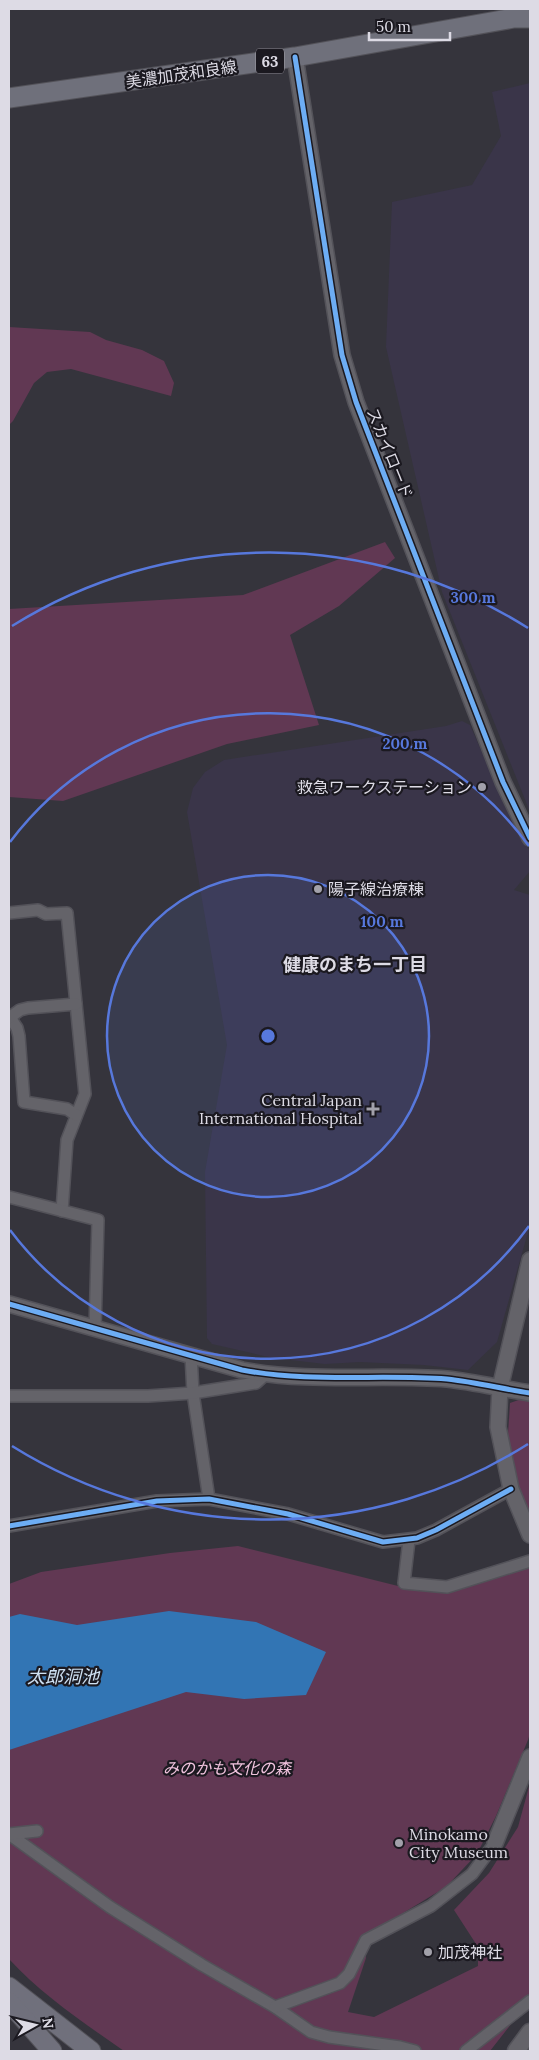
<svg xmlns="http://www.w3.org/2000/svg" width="539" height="2060" font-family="Lora,'Noto Sans JP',serif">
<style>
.built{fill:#3a3549}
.green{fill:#613853}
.water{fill:#3275b4}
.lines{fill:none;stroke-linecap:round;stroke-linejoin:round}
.minor-casing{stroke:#535259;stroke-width:14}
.tertiary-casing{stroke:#535259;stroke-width:18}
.secondary-casing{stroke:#535259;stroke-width:19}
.primary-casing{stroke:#535259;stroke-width:21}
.trunk-casing{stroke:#535259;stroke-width:21}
.minor{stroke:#646369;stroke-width:11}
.tertiary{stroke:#646369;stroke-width:15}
.secondary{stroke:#646369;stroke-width:16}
.primary{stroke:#6f707b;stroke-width:19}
.trunk{stroke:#70707c;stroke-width:19}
.cycleway-casing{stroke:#1b1920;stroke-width:8}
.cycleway{stroke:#6dadf4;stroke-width:5}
.ring{fill:none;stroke:#5778dc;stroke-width:2.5}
.poi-dot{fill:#a2a1aa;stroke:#1b1920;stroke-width:2}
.labels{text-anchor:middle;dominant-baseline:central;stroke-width:4.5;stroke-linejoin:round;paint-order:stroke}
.shield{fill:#1b1920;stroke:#a3a1aa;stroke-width:1}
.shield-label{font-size:15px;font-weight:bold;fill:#dddbe5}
.street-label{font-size:16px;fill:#dddbe5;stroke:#1b1920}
.poi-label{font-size:16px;fill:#dddbe5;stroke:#1b1920;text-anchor:start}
.park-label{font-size:16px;font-style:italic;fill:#f1c3de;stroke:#1b1920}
.neighbourhood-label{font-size:18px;font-weight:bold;fill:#dddbe5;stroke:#1b1920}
.water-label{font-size:18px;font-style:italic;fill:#cfe1f3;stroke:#1b1920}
.centre{fill:#5778dc;stroke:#1b1920;stroke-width:2.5}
.ring-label{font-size:15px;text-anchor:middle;font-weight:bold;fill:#5778dc;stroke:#1b1920;stroke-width:4.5;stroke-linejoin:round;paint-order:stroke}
</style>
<rect width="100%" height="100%" fill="#35343c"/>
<!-- built -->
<g class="built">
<polygon points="530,83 530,812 442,592 386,347 392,202 472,185 501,136 492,92"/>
<polygon points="462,721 470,725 519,836 530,851 530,871 514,890 530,895 530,1225 497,1342 468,1370 424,1365 360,1362 325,1364 273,1358 212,1344 207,1338 205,1172 227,1045 187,812 193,788 205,772 224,760 446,726"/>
</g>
<!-- green -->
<g class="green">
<polygon points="9,327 90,332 106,340 142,350 164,361 174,383 171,396 71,369 47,372 34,383 13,421 9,425"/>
<polygon points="385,542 395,558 339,606 290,635 319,725 227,744 63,801 9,797 9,609 243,595"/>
<polygon points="527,1397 530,1398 530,1525 510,1463 508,1434 510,1403"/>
<path d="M238 1546 398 1586 448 1590 530 1566V1733L528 1740 496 1816 477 1854 446 1887 362 1938 366 1958 348 2012 374 2017 478 1966V1947L454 1910 489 1873 518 1827 530 1783V2000L490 2051H124C84 2023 42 1995 9 1959V1584L41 1572 170 1553Z"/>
</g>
<!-- water -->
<polygon class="water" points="169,1611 256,1622 326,1652 306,1695 244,1699 186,1692 9,1750 9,1617 20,1614 77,1625"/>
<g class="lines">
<!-- minor casing -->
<g class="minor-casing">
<g id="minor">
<polyline points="9,913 38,910 46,914 67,913 85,1094 67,1140 62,1211"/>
<polyline points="9,1016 17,1028 19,1036 24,1102 67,1109 76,1115"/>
<polyline points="9,1018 20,1010 28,1008 76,1004"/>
<polyline points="9,1197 98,1220 95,1329"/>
<polyline points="191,1355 193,1393 209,1499"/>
<polyline points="9,1396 148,1396 193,1393 256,1383 266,1374"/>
<polyline points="9,1526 157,1501 209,1499 288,1514 383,1542 417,1538 436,1530 511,1489"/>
<polyline points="409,1540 404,1583 447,1587 530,1561"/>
<polyline points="9,1834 110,1907 202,1965 275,2007 311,2032 329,2037 400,2047 415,2051"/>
<polyline points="9,1834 37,1831"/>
<polyline points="275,2007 340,1983 349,1974 366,1940 431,1906 472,1874 495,1843"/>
<polyline points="466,2051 530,2001"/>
</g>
</g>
<!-- tertiary casing -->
<g class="tertiary-casing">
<g id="tertiary">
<polyline points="295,57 342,355 356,402 503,782 530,838"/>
<polyline points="530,1260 500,1388 498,1427 511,1489 530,1535"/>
<path d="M9 1304 242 1370C310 1383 379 1374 447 1379 475 1382 503 1389 530 1393"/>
<polyline points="495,1843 530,1757"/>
</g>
</g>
<!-- secondary casing -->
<g class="secondary-casing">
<polyline id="secondary" points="516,2051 530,2032"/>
</g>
<!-- primary casing -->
<g class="primary-casing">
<polyline id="primary" points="9,98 295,57 514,18 530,18"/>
</g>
<!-- trunk casing -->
<g class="trunk-casing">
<g id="trunk">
<polyline points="9,1987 91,2051"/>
<polyline points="9,2002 52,2051"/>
</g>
</g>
<!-- minor -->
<use href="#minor" class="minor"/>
<!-- tertiary -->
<use href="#tertiary" class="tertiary"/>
<!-- secondary -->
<use href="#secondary" class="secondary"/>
<!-- primary -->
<use href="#primary" class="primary"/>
<!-- trunk -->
<use href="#trunk" class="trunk"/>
<!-- cycleway casing -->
<g class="cycleway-casing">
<g id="cycleway">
<polyline points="295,57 342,355 356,402 503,782 530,838"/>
<path d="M9 1304 242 1370C310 1383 379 1374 447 1379 475 1382 503 1389 530 1393"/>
<polyline points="9,1526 157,1501 209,1499 288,1514 383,1542 417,1538 436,1530 511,1489"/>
</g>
</g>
<!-- cycleway -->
<use href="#cycleway" class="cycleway"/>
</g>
<!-- distance rings -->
<circle cx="268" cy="1036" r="161" fill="#5778dc" fill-opacity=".12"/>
<g class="ring">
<circle cx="268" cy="1036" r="161"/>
<path d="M529 1226A323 323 0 0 1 10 1230M10 842A323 323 0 0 1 529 846"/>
<path d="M528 1444A484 484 0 0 1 12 1446M12 626A484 484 0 0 1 528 628"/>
</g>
<!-- markers -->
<g class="poi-dot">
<circle cx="482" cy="787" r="5"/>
<circle cx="318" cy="889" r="5"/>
<path d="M370.5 1101.5h5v5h5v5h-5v5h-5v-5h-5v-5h5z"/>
<circle cx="399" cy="1843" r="5"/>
<circle cx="428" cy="1952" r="5"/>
</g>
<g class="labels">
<!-- shield labels -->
<rect class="shield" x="256" y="48.5" width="28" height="25" rx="4"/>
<g class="shield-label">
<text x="270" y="61">63</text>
</g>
<!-- street labels -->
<g class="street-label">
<text transform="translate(181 74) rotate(-8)">美濃加茂和良線</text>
<text transform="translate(390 453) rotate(68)">スカイロード</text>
</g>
<!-- poi labels -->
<g class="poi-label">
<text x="472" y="787" text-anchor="end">救急ワークステーション</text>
<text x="328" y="889">陽子線治療棟</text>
<text x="362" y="1100" text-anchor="end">Central Japan<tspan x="362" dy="18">International Hospital</tspan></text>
<text x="409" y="1834">Minokamo<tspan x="409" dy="18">City Museum</tspan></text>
<text x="438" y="1952">加茂神社</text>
</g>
<!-- park labels -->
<g class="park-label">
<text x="227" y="1768">みのかも文化の森</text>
</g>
<!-- neighbourhood labels -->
<g class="neighbourhood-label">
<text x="355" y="964">健康のまち一丁目</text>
</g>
<!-- water labels -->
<g class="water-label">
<text x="63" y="1676">太郎洞池</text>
</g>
</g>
<circle cx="268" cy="1036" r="8" class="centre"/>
<g class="ring-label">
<text x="473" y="603">300 m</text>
<text x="405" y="749">200 m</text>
<text x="382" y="927">100 m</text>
</g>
<!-- border -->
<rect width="539" height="2060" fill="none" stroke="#dddbe5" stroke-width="20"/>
<!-- north arrow -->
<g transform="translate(35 2025) rotate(82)" stroke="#1b1920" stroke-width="4" paint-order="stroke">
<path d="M0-4L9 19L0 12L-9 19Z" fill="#dddbe5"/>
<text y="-8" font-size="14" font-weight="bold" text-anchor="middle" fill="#dddbe5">N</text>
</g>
<!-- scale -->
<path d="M369 32v8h81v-8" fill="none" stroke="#dddbe5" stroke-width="2.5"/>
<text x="376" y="32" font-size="15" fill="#dddbe5" stroke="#1b1920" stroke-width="4" paint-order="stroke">50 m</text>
</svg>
